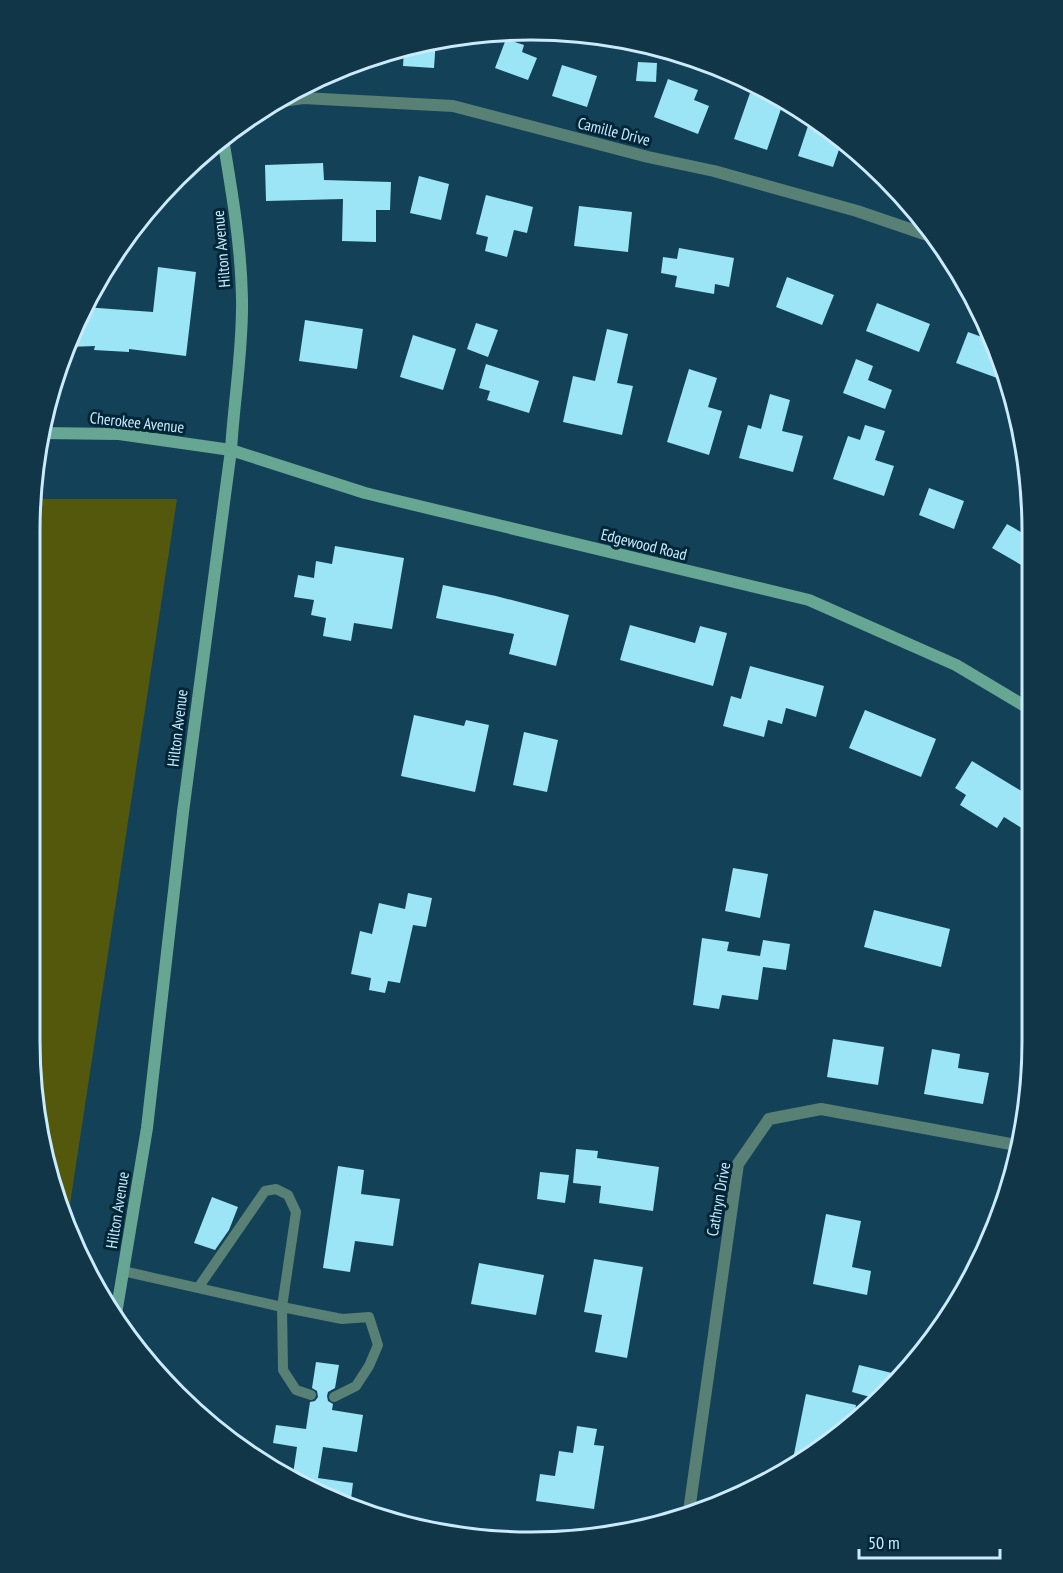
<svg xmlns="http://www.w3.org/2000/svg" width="1063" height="1573" font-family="'PT Sans Narrow',sans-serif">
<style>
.green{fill:#53580c}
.building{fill:#9be5f6}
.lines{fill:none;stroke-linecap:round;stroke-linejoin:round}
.lane{stroke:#598074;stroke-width:10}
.street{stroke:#598074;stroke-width:12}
.secondary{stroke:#66a693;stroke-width:12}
.labels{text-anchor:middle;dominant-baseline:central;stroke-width:6;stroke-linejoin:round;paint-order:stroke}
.street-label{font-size:16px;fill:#cbebfd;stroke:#012638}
.rim{fill:none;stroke:#cbebfd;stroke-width:3}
</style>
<rect width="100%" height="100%" fill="#124158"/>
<!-- green -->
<polygon class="green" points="33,499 177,499 67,1224 57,1202 30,1041 30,532"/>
<!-- building -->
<g class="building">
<polygon points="436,39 434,68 403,66 404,49"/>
<polygon points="506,39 524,45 522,52 537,58 528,80 495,68"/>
<polygon points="638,62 657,63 656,82 636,81"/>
<polygon points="562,65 597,76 587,107 552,96"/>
<polygon points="668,79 698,90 694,100 709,106 698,134 654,117"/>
<polygon points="750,93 783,103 767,150 734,139"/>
<polygon points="808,126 836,136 842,141 833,167 798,156"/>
<polygon points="323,163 324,180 391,182 390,210 376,210 376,242 342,241 343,199 266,201 265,165"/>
<polygon points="419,176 449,184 441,220 410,213"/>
<polygon points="486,195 533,207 527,233 514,230 507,257 485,251 488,237 476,234"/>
<polygon points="579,206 632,212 628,252 574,246"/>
<polygon points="679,248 734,258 729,287 715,284 714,294 675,287 677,276 661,273 663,257 677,259"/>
<polygon points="158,267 196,272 186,356 129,349 129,352 94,350 95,346 69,347 84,307 153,312"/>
<polygon points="787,277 834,295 822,325 776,307"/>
<polygon points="877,303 930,324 919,352 866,331"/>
<polygon points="305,320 363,329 357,369 299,361"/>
<polygon points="476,323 498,330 488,357 467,349"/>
<polygon points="607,329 628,334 617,383 633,386 622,435 563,422 573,376 595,381"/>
<polygon points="968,332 996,342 1008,382 956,363"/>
<polygon points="413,335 456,349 443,390 400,377"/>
<polygon points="856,359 873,366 868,380 892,390 885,409 843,393"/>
<polygon points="486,364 539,381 529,413 487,400 490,391 479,388"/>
<polygon points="689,369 717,378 708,407 722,411 709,455 667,442"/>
<polygon points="770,394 790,400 782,431 803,436 793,472 739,458 748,425 761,429"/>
<polygon points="865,425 885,431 875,460 894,466 884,496 833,479 848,436 860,440"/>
<polygon points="929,488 964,501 954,529 919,515"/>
<polygon points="1007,524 1033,539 1033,568 1024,564 1023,566 992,548"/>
<polygon points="335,546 404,558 392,629 354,623 351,641 323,636 326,618 311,615 314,600 294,597 298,575 314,578 316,561 332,564"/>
<polygon points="443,585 496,596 569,615 556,666 509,654 514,634 436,618"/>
<polygon points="630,625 695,643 700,626 727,633 713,686 620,660"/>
<polygon points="750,666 824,686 816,717 786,708 782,724 768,720 764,737 723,726 731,696 741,699"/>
<polygon points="865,710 936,739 921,777 849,748"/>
<polygon points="414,715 464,726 466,720 489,725 475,792 401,776"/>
<polygon points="524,732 558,740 547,792 513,785"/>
<polygon points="972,761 1033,798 1033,835 1004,817 997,828 960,805 966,795 955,788"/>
<polygon points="733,868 768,874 760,918 725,911"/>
<polygon points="408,893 432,898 426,927 413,925 400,983 388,981 385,993 369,990 371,978 351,974 360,931 372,934 379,903 405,909"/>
<polygon points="874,910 950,929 941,967 864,947"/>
<polygon points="702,938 729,942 727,951 760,956 763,940 790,944 786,970 763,967 758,1000 722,995 719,1009 693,1005"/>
<polygon points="833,1039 884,1047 878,1085 827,1077"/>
<polygon points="932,1049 960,1054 958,1068 989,1073 983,1104 924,1094"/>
<polygon points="576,1149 598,1151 597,1158 659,1167 653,1211 599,1203 601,1186 573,1183"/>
<polygon points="338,1166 364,1170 361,1194 400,1199 393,1246 355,1241 350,1272 323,1268"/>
<polygon points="540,1172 569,1175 565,1203 537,1199"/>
<polygon points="212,1197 238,1207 229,1230 215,1250 194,1243"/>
<polygon points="826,1214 861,1221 852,1267 871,1271 867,1295 813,1284"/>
<polygon points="594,1259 643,1267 627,1358 595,1352 602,1315 584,1312"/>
<polygon points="479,1263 544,1275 536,1315 471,1304"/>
<polygon points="316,1362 339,1365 335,1388 328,1392 327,1396 328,1401 333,1404 332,1410 363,1415 357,1452 323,1447 318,1478 353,1483 350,1507 340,1505 286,1474 293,1474 297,1447 273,1443 276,1425 306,1429 310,1402 315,1401 318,1397 317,1391 312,1388"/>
<polygon points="859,1365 892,1373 887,1395 881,1400 852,1392"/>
<polygon points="806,1394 856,1405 853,1422 791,1469"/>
<polygon points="577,1426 597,1429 594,1445 604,1446 594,1509 536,1501 540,1474 555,1476 559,1451 573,1453"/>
</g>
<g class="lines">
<!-- lane -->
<g class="lane">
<polyline points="123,1271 282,1307 296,1212 288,1195 276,1189 265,1191 198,1288"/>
<polyline points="311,1395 296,1390 283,1370 282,1307 342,1319 369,1317 378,1345 369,1366 356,1386 334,1397"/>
</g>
<!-- street -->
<g class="street">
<polyline points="276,102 303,98 453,106 648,157 714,171 857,211 936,238"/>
<polyline points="689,1511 738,1164 769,1119 821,1109 1021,1146"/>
</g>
<!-- secondary -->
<g class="secondary">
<polyline points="40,433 119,434 231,450 365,493 809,600 956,665 1033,711"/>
<path d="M115 1320 147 1128 183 812 231 450C234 399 243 350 242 299 241 245 232 192 223 139"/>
</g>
</g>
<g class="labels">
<!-- street labels -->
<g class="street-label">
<text transform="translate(614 131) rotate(14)">Camille Drive</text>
<text transform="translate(221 249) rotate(-95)">Hilton Avenue</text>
<text transform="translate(137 422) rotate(6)">Cherokee Avenue</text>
<text transform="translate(644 544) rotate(14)">Edgewood Road</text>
<text transform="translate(177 728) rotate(-83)">Hilton Avenue</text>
<text transform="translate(718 1199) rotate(-80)">Cathryn Drive</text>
<text transform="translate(117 1210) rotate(-81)">Hilton Avenue</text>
</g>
</g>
<!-- crop -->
<path d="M0 0H1063V1573H0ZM531 40H531A491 491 0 0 1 1022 531V1041A491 491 0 0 1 531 1532H531A491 491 0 0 1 40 1041V531A491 491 0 0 1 531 40Z" fill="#113648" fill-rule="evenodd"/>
<path class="rim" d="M531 40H531A491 491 0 0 1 1022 531V1041A491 491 0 0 1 531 1532H531A491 491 0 0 1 40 1041V531A491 491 0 0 1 531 40Z"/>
<!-- scale -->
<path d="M859 1549v9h141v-9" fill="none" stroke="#cbebfd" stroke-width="3"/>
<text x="868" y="1549" font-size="18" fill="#cbebfd" stroke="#012638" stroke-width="4.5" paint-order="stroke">50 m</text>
</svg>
